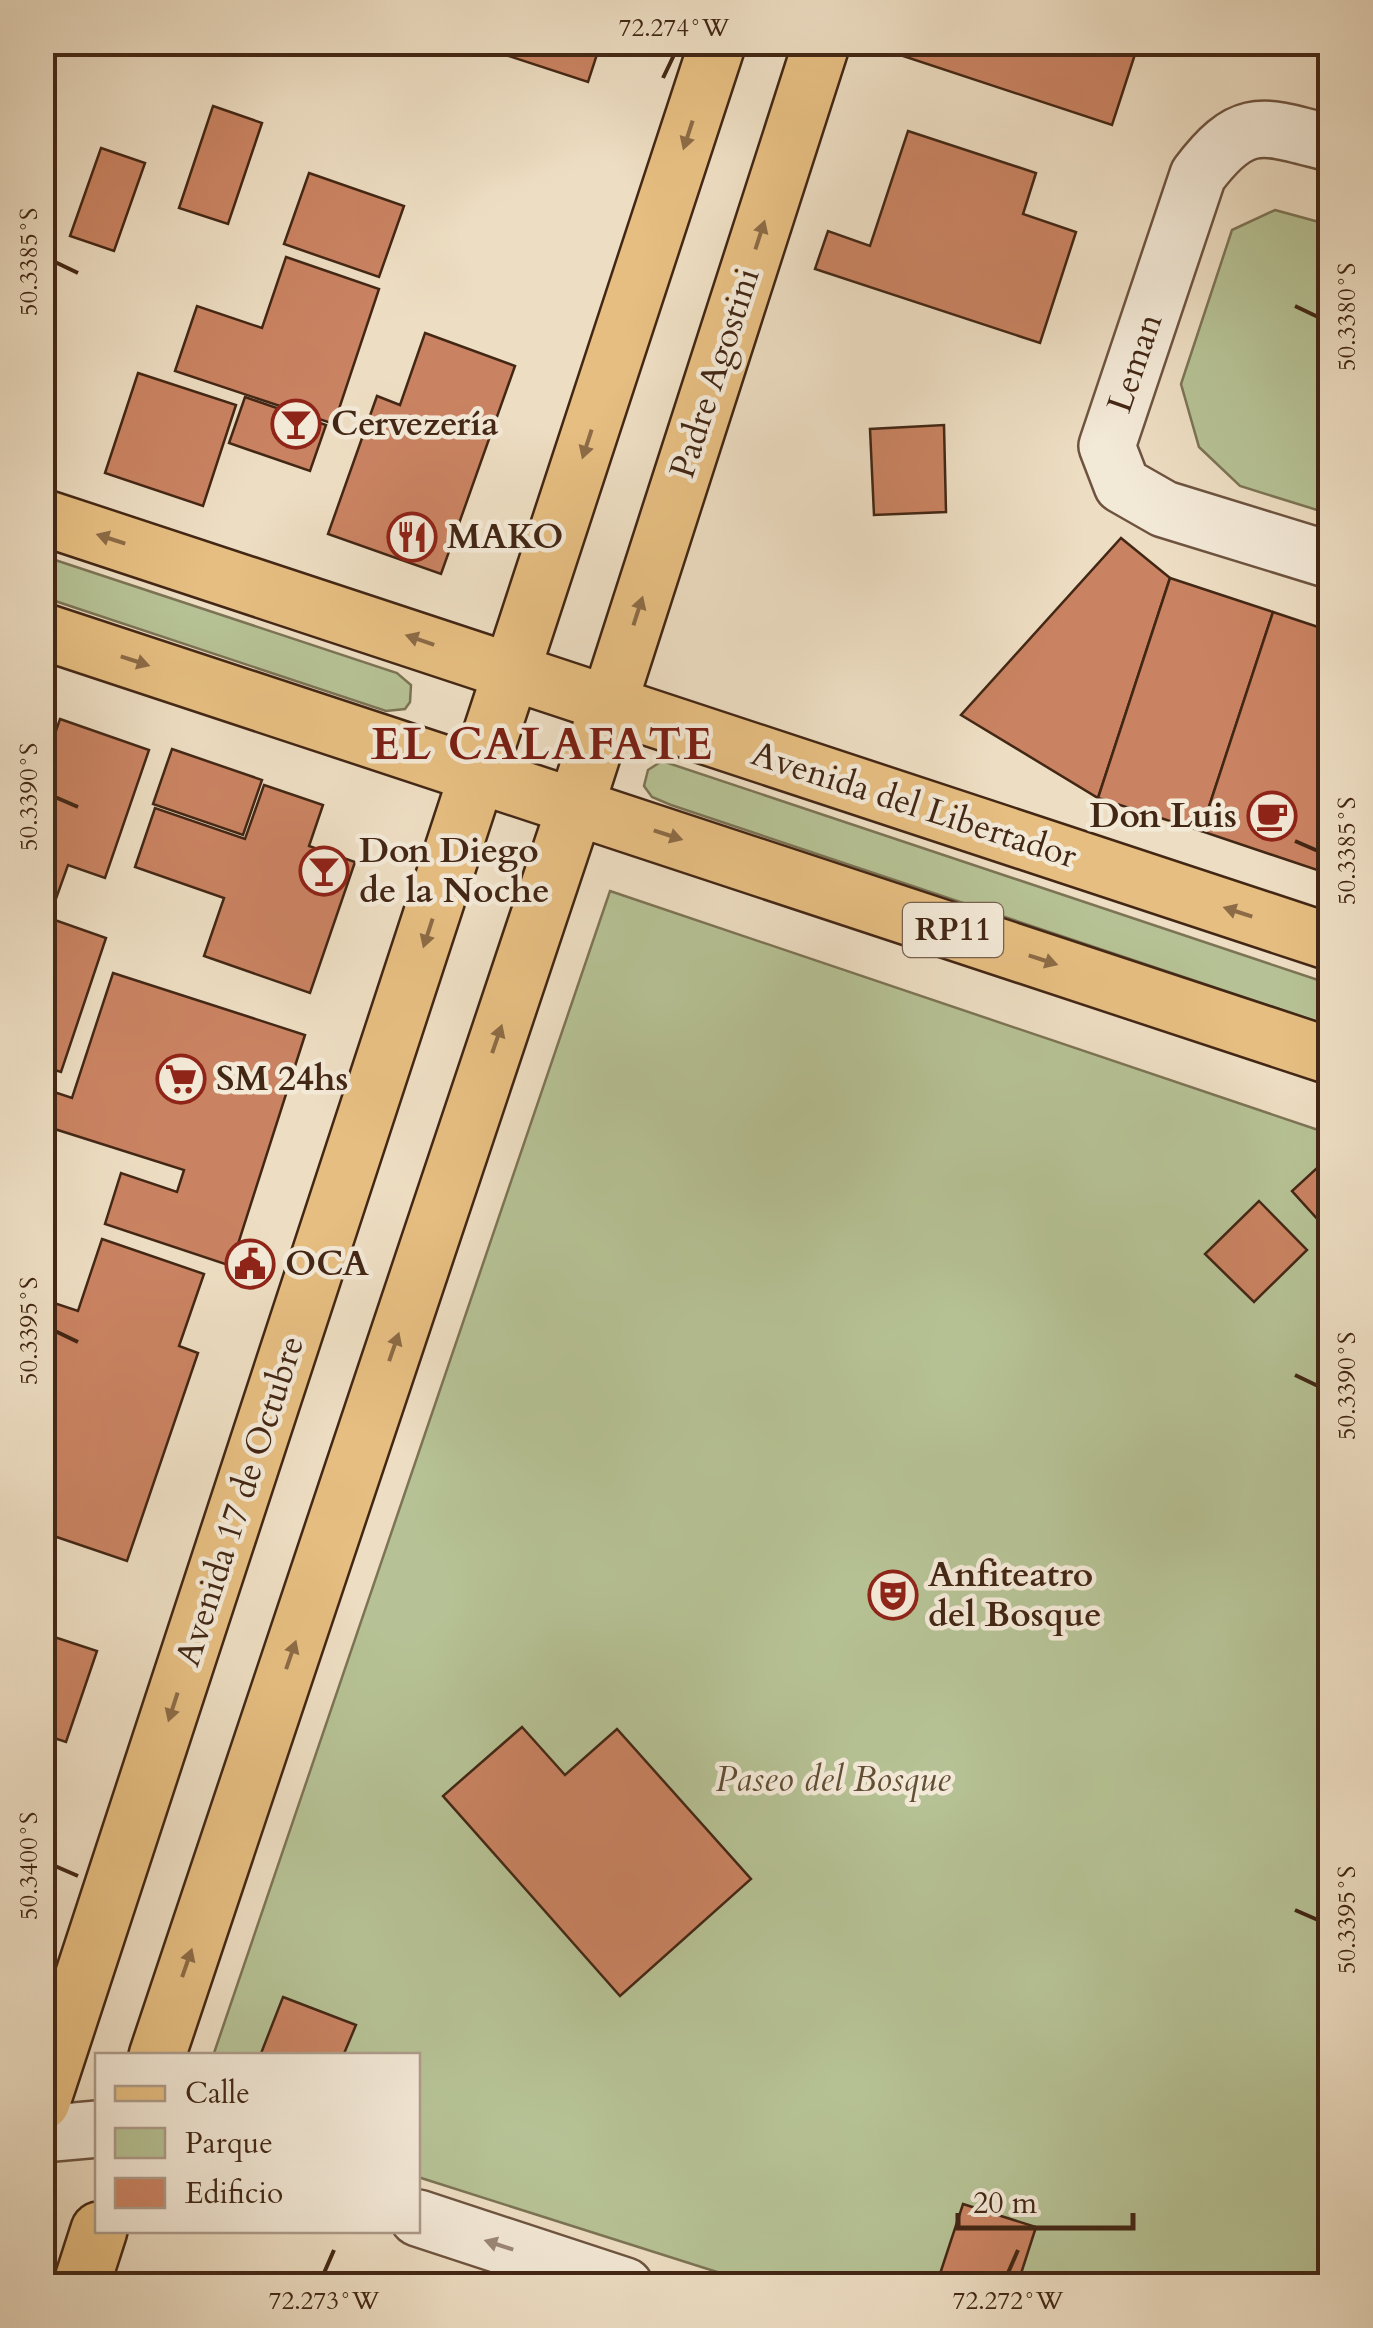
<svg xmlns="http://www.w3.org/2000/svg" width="1373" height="2328" font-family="Cardo,serif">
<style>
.green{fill:#b6c295;stroke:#7c7455;stroke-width:2.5}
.building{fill:#ca8362;stroke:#432715;stroke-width:2.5}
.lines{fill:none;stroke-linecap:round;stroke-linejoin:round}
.minor-casing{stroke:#6e5440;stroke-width:60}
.major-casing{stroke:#432715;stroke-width:60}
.minor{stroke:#f3e9d7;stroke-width:55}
.major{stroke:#e6be81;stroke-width:55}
.oneway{fill:#8c6b46}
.oneway2{fill:#9b8876}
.ticks{fill:none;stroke:#432715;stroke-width:4}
.labels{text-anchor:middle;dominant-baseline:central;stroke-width:9;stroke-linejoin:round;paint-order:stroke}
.shield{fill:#f3e9d7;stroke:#78614f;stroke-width:2.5}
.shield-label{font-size:32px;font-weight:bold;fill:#432715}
.street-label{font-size:35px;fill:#432715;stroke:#f3e9d7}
.poi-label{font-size:35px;font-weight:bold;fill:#432715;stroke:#f3e9d7;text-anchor:start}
.park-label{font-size:35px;font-style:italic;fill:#604e35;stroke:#f3e9d7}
.district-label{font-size:45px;font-weight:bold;letter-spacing:2.5px;fill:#7a1f14;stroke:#f3e9d7}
.neatline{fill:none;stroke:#432715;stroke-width:4}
.ticks-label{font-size:25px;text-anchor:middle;fill:#432715}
</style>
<rect width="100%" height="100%" fill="#edddc2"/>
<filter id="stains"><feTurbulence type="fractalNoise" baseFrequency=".002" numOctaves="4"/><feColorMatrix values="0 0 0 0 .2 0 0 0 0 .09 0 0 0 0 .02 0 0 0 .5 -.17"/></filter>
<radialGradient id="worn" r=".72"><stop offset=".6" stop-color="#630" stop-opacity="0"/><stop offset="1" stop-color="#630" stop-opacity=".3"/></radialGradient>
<!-- green -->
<g class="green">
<polygon points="1275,210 1330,225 1330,514 1240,486 1199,447 1181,384 1232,230"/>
<polygon points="43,556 397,673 411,685 410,702 405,709 386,711 43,597"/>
<polygon points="662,761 1330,984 1330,1026 671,805 652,797 644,786 648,770"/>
<polygon points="610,891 1330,1134 1330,2285 758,2285 418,2177 418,2056 213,2056"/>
</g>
<!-- building -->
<g class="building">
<polygon points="354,42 388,42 384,54"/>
<polygon points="466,42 601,42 588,82"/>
<polygon points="908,42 1139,42 1112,125 903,56"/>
<polygon points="213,106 262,123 228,224 179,208"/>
<polygon points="908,131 1036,173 1023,214 1076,232 1040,343 815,269 828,231 870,246"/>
<polygon points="101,148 145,163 114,251 70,236"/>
<polygon points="309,173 404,206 379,277 284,244"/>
<polygon points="286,257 379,289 334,424 175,371 197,306 262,328"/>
<polygon points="425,333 515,366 441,574 328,534 377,396 400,405"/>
<polygon points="138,373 236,405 203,506 105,473"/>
<polygon points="245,397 326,425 310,471 229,443"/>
<polygon points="944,425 946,512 874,515 870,429"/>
<polygon points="1121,538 1170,578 1098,798 961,715"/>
<polygon points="1170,578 1273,612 1201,831 1098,798"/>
<polygon points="1273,612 1330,631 1330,860 1326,873 1201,831"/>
<polygon points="60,719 149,750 105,878 68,865 49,918 106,938 61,1072 42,1066 42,771"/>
<polygon points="172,749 262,780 243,835 153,804"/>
<polygon points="264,785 323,805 309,846 355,862 310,993 204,956 224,898 135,867 155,808 245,839"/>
<polygon points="113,973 305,1035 231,1266 105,1224 121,1173 177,1192 184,1170 42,1125 42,1088 72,1098"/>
<polygon points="1330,1156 1330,1233 1292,1191"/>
<polygon points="1259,1201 1307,1250 1254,1302 1205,1254"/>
<polygon points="102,1239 204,1274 179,1346 198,1353 127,1561 42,1532 42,1299 78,1311"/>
<polygon points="42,1633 97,1651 66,1742 42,1734"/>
<polygon points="522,1727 565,1775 617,1729 751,1879 620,1996 443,1796"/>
<polygon points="283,1997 356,2025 343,2056 260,2056"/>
<polygon points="963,2204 1036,2227 1017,2286 936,2286"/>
</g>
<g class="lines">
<!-- minor casing -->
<g class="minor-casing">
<g id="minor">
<path d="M1330 143C1263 126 1244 114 1198 175L1107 446 1122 485 1164 509 1330 560"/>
<polyline points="42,2134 98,2129"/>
<polyline points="418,2218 625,2286"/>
</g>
</g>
<!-- major casing -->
<g class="major-casing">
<g id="major">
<polyline points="42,517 1330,942"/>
<polyline points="42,631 1330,1056"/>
<polyline points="157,2056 576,805 822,42"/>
<polyline points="42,2102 718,42"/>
<polyline points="81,2286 99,2230"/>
</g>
</g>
<!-- minor -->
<use href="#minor" class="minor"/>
<!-- major -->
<use href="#major" class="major"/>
</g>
<!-- one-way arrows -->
<defs><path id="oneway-solid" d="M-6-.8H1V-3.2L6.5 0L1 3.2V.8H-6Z" transform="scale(2.5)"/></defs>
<g class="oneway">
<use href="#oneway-solid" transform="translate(688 135) rotate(108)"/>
<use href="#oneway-solid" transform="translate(760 235) rotate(-72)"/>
<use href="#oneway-solid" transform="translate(587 444) rotate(108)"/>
<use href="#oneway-solid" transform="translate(111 539) rotate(-162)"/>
<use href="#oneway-solid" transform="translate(638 611) rotate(-72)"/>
<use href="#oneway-solid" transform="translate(420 640) rotate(-161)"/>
<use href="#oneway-solid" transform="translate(135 661) rotate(18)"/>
<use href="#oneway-solid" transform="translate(668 835) rotate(18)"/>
<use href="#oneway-solid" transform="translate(1238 912) rotate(-162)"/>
<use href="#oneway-solid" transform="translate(428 933) rotate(108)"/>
<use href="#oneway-solid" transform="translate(1043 960) rotate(18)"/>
<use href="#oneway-solid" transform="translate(497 1039) rotate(-71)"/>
<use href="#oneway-solid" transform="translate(394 1347) rotate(-71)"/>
<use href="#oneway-solid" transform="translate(291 1655) rotate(-71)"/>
<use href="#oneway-solid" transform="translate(173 1707) rotate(108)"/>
<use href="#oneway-solid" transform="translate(187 1963) rotate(-71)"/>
</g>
<use class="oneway2" href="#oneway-solid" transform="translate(499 2245) rotate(-162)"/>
<!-- ticks -->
<path class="ticks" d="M663 78 674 55M55 262 78 273M1295 306 1318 317M55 797 78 807M1295 841 1318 851M55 1331 78 1342M1295 1375 1318 1386M55 1866 78 1876M1295 1910 1318 1920M324 2273 334 2250M1008 2273 1018 2250"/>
<!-- icons -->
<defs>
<g id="bar-ring" transform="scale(2.5)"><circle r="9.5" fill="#f3e9d7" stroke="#8f2418" stroke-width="1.5"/><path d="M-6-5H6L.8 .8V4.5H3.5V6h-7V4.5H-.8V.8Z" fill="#8f2418"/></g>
<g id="restaurant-ring" transform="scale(2.5)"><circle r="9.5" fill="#f3e9d7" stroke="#8f2418" stroke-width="1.5"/><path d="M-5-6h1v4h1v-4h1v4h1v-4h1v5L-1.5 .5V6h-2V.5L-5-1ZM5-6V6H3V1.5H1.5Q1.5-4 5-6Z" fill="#8f2418"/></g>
<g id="cafe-ring" transform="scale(2.5)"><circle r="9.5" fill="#f3e9d7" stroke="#8f2418" stroke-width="1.5"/><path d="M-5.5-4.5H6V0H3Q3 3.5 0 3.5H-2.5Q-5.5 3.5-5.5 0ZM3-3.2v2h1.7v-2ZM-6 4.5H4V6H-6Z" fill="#8f2418"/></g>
<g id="supermarket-ring" transform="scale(2.5)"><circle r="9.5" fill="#f3e9d7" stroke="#8f2418" stroke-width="1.5"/><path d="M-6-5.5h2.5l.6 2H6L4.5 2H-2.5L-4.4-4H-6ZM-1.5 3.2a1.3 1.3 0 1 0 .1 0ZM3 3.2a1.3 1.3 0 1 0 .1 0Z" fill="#8f2418"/></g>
<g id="civic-ring" transform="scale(2.5)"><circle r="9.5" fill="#f3e9d7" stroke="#8f2418" stroke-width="1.5"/><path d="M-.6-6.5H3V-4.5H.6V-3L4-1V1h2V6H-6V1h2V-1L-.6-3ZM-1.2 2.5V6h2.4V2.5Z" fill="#8f2418"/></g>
<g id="theatre-ring" transform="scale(2.5)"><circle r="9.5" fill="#f3e9d7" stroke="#8f2418" stroke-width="1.5"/><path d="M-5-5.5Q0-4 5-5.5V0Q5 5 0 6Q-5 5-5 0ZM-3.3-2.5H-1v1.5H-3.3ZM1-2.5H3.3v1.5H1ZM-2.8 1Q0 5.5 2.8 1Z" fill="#8f2418"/></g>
</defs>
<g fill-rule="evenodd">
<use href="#bar-ring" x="296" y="424"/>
<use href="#restaurant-ring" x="412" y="537"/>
<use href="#cafe-ring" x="1272" y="816"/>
<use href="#bar-ring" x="324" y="871"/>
<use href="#supermarket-ring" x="181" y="1079"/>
<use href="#civic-ring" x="250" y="1264"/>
<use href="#theatre-ring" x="893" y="1595"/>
</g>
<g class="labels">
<!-- shield labels -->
<rect class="shield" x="903" y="903" width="100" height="54" rx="8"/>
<g class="shield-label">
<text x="953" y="930">RP11</text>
</g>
<!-- street labels -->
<g class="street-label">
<text transform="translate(1135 363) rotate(-71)">Leman</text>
<text transform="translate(715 373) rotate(-72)">Padre Agostini</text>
<text transform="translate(914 805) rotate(18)">Avenida del Libertador</text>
<text transform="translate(240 1501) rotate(-72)">Avenida 17 de Octubre</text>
</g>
<!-- poi labels -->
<g class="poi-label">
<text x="331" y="424">Cervezería</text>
<text x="447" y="537">MAKO</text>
<text x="1237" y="816" text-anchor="end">Don Luis</text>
<text x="359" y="851">Don Diego<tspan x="359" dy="40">de la Noche</tspan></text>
<text x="216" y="1079">SM 24hs</text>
<text x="285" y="1264">OCA</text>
<text x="928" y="1575">Anfiteatro<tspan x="928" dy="40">del Bosque</tspan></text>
</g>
<!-- park labels -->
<g class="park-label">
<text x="833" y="1780">Paseo del Bosque</text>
</g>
<!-- district labels -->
<g class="district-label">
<text x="543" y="744">EL CALAFATE</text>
</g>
</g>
<!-- margin -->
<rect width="1373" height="2328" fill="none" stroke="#edddc2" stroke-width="110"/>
<!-- legend -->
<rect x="95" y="2053" width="325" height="180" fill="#f3e9d7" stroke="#ad9b89" stroke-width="2.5"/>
<rect x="115" y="2086" width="50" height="15" fill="#e6be81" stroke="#ad9b89" stroke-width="2.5"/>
<text x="185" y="2103" font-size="30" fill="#432715">Calle</text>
<rect x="115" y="2128" width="50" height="30" fill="#b6c295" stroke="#ad9b89" stroke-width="2.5"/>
<text x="185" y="2153" font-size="30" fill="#432715">Parque</text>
<rect x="115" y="2178" width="50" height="30" fill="#ca8362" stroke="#ad9b89" stroke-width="2.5"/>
<text x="185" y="2203" font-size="30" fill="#432715">Edificio</text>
<!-- scale -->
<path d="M958 2213v15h175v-15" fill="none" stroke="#432715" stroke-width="5"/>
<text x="973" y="2213" font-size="30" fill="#432715" stroke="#f3e9d7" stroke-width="8" paint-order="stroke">20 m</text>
<rect x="55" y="55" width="1263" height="2218" class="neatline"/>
<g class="ticks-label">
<text x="674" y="36">72.274°W</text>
<text transform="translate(28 262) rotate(-90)" y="9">50.3385°S</text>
<text transform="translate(1346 317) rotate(-90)" y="9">50.3380°S</text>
<text transform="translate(28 797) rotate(-90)" y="9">50.3390°S</text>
<text transform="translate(1346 851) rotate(-90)" y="9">50.3385°S</text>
<text transform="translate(28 1331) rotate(-90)" y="9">50.3395°S</text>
<text transform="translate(1346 1386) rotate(-90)" y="9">50.3390°S</text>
<text transform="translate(28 1866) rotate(-90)" y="9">50.3400°S</text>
<text transform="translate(1346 1920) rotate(-90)" y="9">50.3395°S</text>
<text x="324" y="2309">72.273°W</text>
<text x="1008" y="2309">72.272°W</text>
</g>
<rect width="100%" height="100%" filter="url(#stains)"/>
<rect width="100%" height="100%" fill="url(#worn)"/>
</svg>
